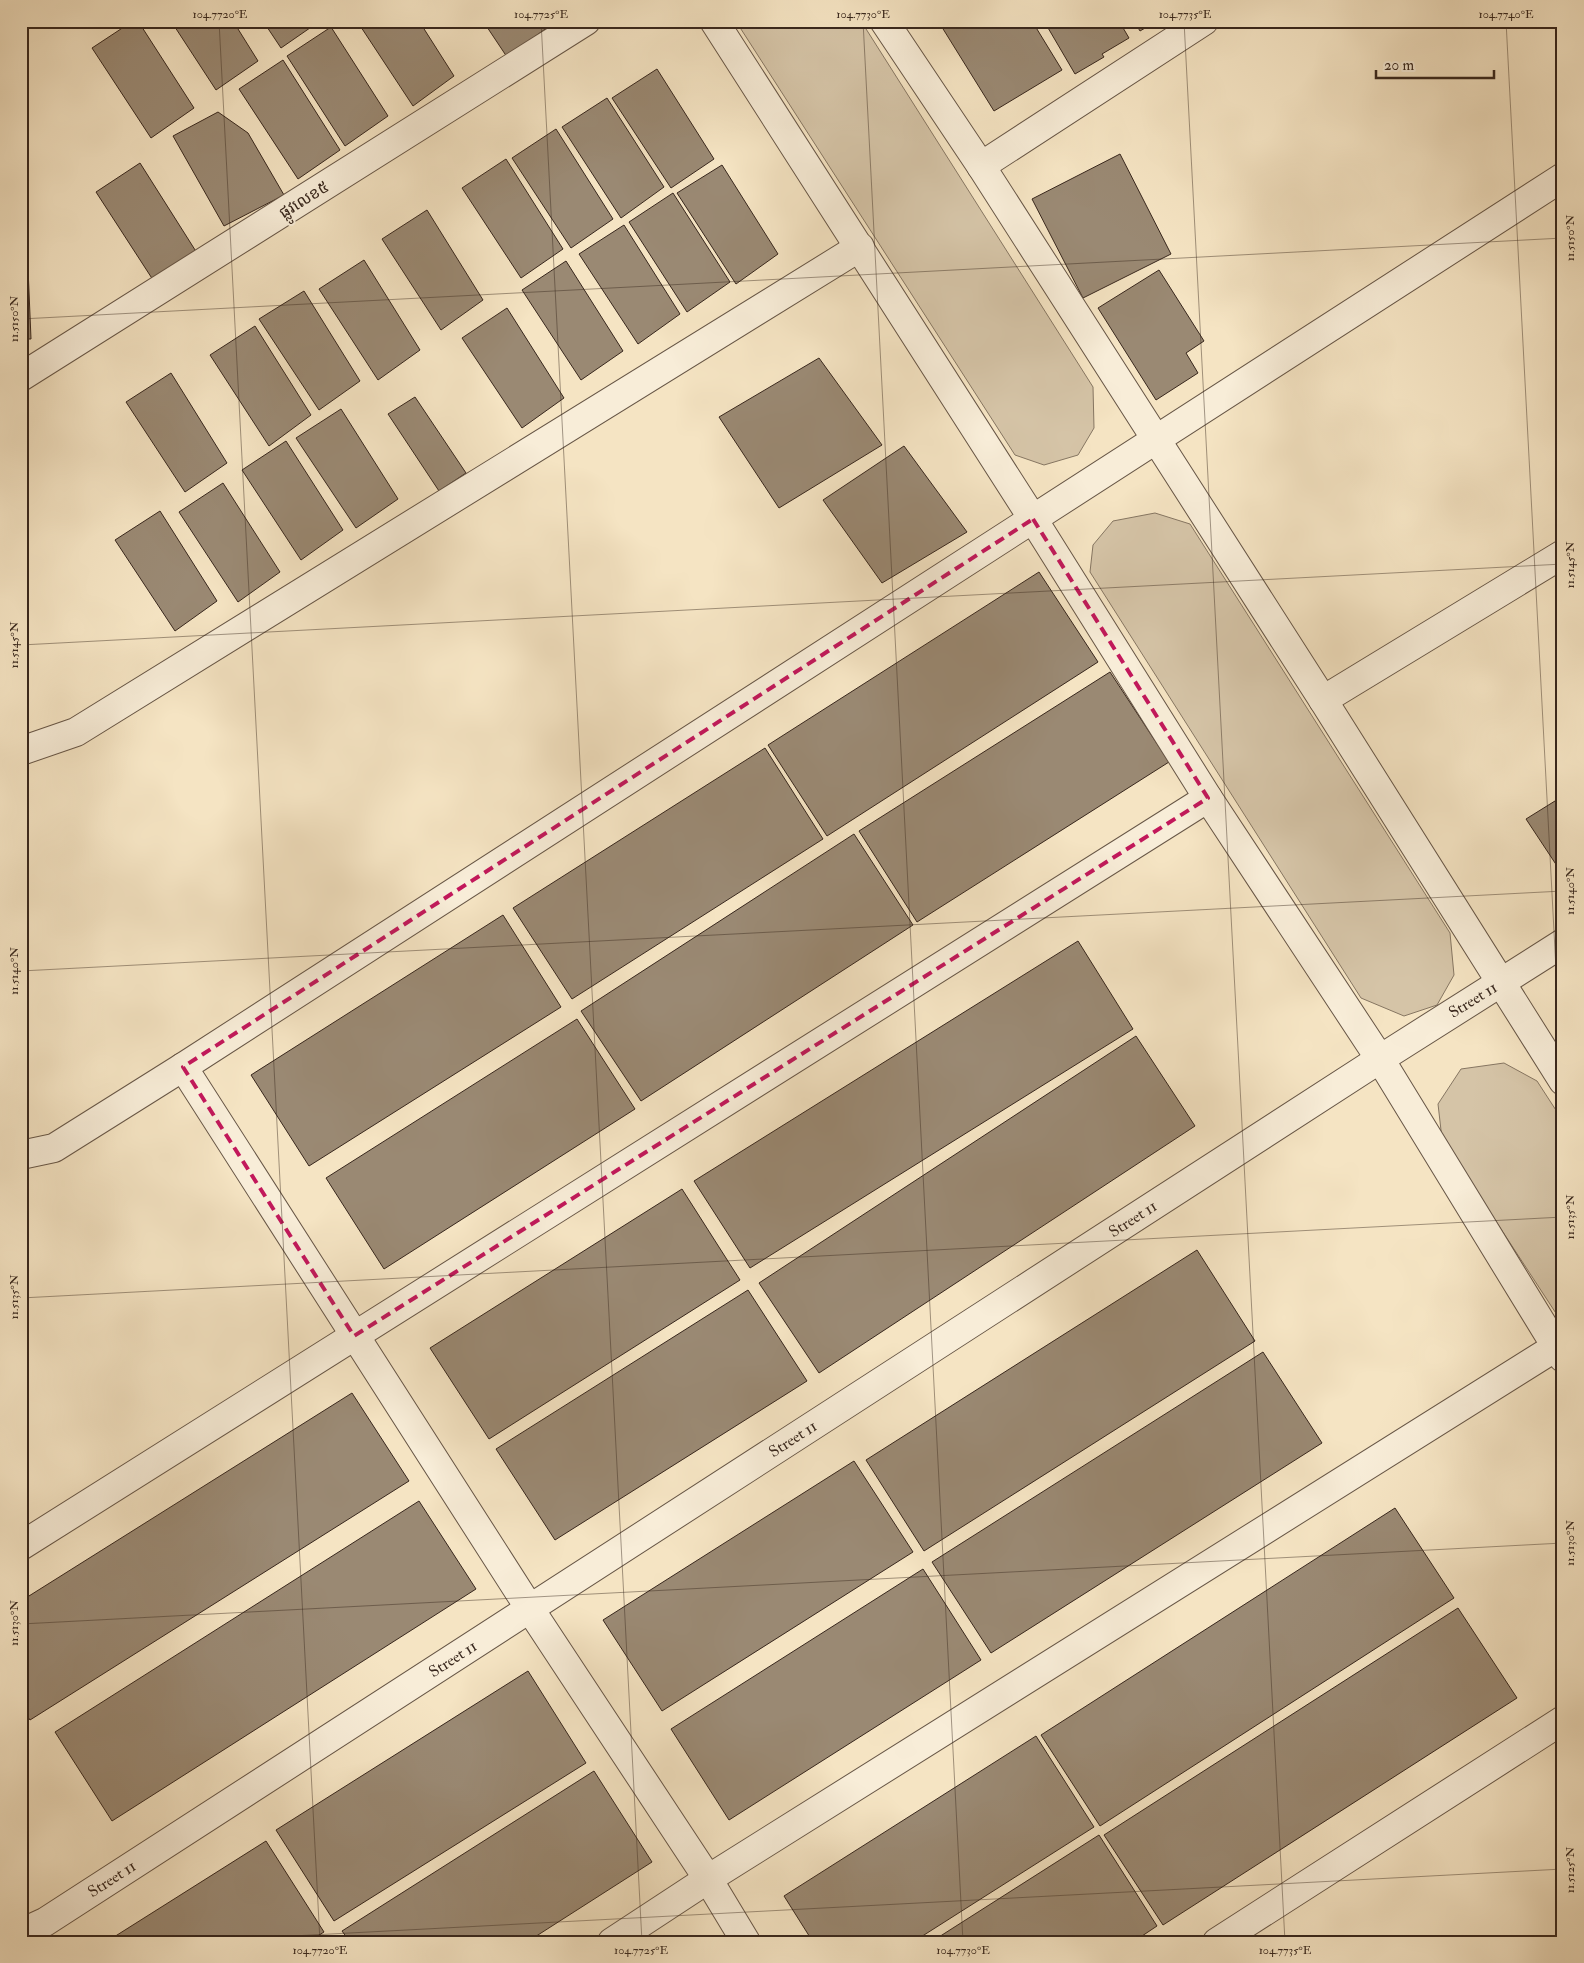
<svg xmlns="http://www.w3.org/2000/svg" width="1584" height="1963" font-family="'IM FELL Double Pica','Noto Sans Khmer',serif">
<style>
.green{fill:#d5c4a7;stroke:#867662}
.building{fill:#9a8973;stroke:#38271d}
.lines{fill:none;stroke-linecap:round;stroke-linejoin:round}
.minor-casing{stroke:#675646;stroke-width:30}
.minor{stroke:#f8edd8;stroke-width:28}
.marked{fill:none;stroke:#c2185b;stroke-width:4;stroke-dasharray:10 6;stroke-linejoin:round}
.ticks{fill:none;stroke:#38271d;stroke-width:1;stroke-opacity:0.45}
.labels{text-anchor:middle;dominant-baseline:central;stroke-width:4;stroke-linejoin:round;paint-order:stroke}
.street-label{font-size:16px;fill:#38271d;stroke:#f8edd8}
.neatline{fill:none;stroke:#38271d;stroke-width:2}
.ticks-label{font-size:12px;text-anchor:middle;fill:#38271d}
</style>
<rect width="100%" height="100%" fill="#f5e4c3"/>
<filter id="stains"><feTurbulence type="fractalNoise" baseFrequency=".004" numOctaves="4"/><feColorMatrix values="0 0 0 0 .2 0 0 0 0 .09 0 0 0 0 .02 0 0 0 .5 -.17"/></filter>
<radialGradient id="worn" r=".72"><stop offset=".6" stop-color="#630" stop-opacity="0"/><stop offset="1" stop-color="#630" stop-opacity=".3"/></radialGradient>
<!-- green -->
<g class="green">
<polygon points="739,21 861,21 1093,387 1094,428 1078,455 1044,465 1015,455 739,26"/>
<polygon points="1155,513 1190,524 1450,933 1454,975 1437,1005 1404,1016 1361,998 1090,572 1093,545 1113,521"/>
<polygon points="1504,1063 1537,1081 1563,1121 1563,1324 1442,1139 1438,1104 1461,1069"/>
</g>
<!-- building -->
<g class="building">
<polygon points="133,21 138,21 194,108 151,138 92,48"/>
<polygon points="171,21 233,21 258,61 216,90"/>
<polygon points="263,21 320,21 281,48"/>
<polygon points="357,21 419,21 454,76 413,106"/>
<polygon points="483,21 545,21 548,27 507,57"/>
<polygon points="945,21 1032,21 1062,70 994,111 940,24"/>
<polygon points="1044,21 1119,21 1129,38 1102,54 1104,57 1075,74"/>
<polygon points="1134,21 1157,21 1140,31"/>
<polygon points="331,27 388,116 345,146 287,56"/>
<polygon points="283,60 340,150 298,179 239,89"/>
<polygon points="657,69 714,159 671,188 612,98"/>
<polygon points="607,98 664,187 621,218 562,127"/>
<polygon points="21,102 31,339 21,339"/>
<polygon points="218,112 248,133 284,195 224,226 173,136"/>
<polygon points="556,129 613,219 571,248 512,158"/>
<polygon points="1120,154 1171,254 1083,298 1032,199"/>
<polygon points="506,159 563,249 521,278 462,188"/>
<polygon points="140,163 197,253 155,283 96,192"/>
<polygon points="722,165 778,254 736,284 677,193"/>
<polygon points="673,193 730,282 687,312 629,222"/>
<polygon points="427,210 483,300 441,330 382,239"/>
<polygon points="624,225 680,314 638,344 579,254"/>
<polygon points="364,260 420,350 378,380 319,289"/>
<polygon points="566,261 623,351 581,380 522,290"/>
<polygon points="1159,270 1204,341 1186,353 1198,373 1156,400 1098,308"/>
<polygon points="304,291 360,381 319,410 259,319"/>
<polygon points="507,308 564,398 522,428 462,338"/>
<polygon points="255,326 311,415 269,446 210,355"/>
<polygon points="819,358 882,445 779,508 719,417"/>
<polygon points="171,373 227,463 185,492 126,402"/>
<polygon points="415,397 466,473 439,491 388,414"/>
<polygon points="341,409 398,499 356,528 296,438"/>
<polygon points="286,441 343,530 301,560 242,470"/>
<polygon points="904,446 967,532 882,583 823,500"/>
<polygon points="223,483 280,572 238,602 179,512"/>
<polygon points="160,511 217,601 175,631 115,540"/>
<polygon points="1039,572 1098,662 827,836 768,745"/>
<polygon points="1110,672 1169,762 917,922 859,831"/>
<polygon points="765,748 823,839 572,999 513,908"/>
<polygon points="1563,796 1563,875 1526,819"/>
<polygon points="854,834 913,925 641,1101 581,1011"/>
<polygon points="503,915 561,1007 309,1166 251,1075"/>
<polygon points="1078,941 1133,1029 750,1268 694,1181"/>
<polygon points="577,1019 635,1109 384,1269 326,1178"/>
<polygon points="1136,1036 1195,1126 819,1373 759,1283"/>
<polygon points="682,1189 740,1280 489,1439 430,1348"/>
<polygon points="1197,1250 1255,1341 924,1551 866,1460"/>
<polygon points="748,1290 807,1381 555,1540 496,1449"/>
<polygon points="1263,1352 1322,1443 991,1653 932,1562"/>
<polygon points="352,1393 409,1481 30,1720 21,1707 21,1601"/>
<polygon points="854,1461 913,1552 662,1711 603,1620"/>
<polygon points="419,1501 476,1589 112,1821 55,1732"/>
<polygon points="1395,1508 1454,1598 1100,1826 1041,1735"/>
<polygon points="923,1569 981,1660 729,1820 671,1729"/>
<polygon points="1458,1608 1517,1698 1163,1925 1104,1835"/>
<polygon points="528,1671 586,1763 334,1921 276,1830"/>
<polygon points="1036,1736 1094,1827 913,1942 813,1942 784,1896"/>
<polygon points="594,1771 652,1862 527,1942 350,1942 342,1931"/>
<polygon points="1099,1835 1157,1926 1133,1942 931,1942"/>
<polygon points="266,1841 324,1932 308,1942 106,1942"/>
</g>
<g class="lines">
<!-- minor casing -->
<g class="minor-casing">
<g id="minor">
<polyline points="714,21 1033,519 1208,798 1380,1059 1563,1358"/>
<polyline points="884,21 981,166 1323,700 1563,1081"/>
<polyline points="981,166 1204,21"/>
<polyline points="21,377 586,21"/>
<polyline points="1323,700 1563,554"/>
<polyline points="21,751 76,732 860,247"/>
<polyline points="183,1067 530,1609 708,1879 746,1942"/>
<polyline points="21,1155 54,1148 183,1067 1563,177"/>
<polyline points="21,1546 1208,798"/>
<polyline points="21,1933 45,1922 1380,1059 1563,943"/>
<polyline points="612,1942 708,1879 1556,1347"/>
<polyline points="1217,1942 1563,1720"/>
</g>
</g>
<!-- minor -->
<use href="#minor" class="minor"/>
</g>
<!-- marked area -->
<path class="marked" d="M1033 519 1208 798 354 1336 183 1067Z"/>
<!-- ticks -->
<path class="ticks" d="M219 21 320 1942M541 21 642 1942M863 21 963 1942M1184 21 1285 1942M1506 21 1563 1102M21 319 1563 238M21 645 1563 564M21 971 1563 891M21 1298 1563 1217M21 1624 1563 1543M179 1942 1563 1869"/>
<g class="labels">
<!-- street labels -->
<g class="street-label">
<text transform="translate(304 200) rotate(-32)">ផ្លូវលេខ៥</text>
<text transform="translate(1473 1000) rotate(-32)">Street 11</text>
<text transform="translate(1133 1219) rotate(-33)">Street 11</text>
<text transform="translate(793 1439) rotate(-33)">Street 11</text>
<text transform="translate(453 1659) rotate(-33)">Street 11</text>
<text transform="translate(112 1879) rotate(-33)">Street 11</text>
</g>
</g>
<!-- margin -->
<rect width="1584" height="1963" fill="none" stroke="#f5e4c3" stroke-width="55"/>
<!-- scale -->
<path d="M1376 70v8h118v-8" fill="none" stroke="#38271d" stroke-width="2.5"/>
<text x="1384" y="70" font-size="15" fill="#38271d" stroke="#f8edd8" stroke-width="4" paint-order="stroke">20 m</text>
<rect x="28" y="28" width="1528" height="1908" class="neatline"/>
<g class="ticks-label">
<text x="220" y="18">104.7720°E</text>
<text x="541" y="18">104.7725°E</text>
<text x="863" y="18">104.7730°E</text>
<text x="1185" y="18">104.7735°E</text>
<text x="1506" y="18">104.7740°E</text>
<text transform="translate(1570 238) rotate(-90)" y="4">11.5150°N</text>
<text transform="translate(14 319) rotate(-90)" y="4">11.5150°N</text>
<text transform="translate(1570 565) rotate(-90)" y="4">11.5145°N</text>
<text transform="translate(14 645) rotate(-90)" y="4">11.5145°N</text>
<text transform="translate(1570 891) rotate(-90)" y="4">11.5140°N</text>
<text transform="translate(14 971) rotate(-90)" y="4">11.5140°N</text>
<text transform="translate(1570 1217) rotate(-90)" y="4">11.5135°N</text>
<text transform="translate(14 1297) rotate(-90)" y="4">11.5135°N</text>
<text transform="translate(1570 1543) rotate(-90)" y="4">11.5130°N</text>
<text transform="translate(14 1623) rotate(-90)" y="4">11.5130°N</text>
<text transform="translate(1570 1870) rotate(-90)" y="4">11.5125°N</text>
<text x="320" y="1954">104.7720°E</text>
<text x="641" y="1954">104.7725°E</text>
<text x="963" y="1954">104.7730°E</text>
<text x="1285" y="1954">104.7735°E</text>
</g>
<rect width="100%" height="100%" filter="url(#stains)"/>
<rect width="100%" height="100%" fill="url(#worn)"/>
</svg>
